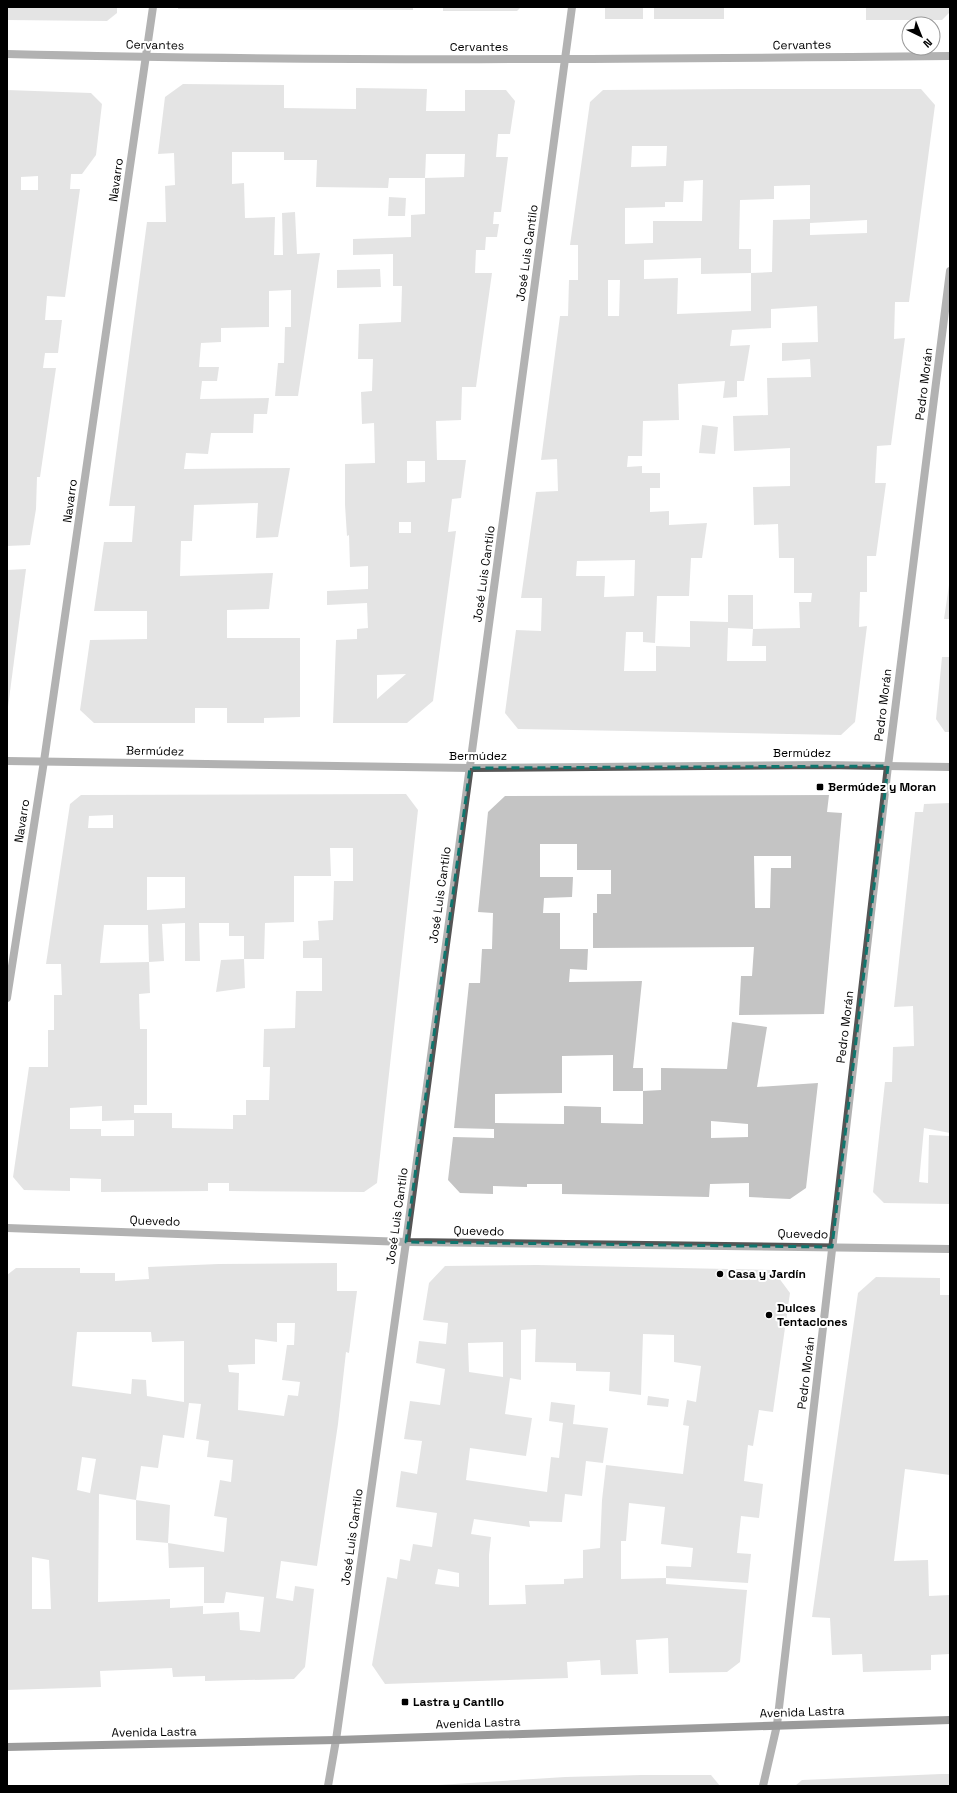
<svg xmlns="http://www.w3.org/2000/svg" width="957" height="1793" font-family="'Space Grotesk',sans-serif">
<style>
.building{fill:#c4c4c4;fill-rule:evenodd}
.lines{fill:none;stroke-linecap:round;stroke-linejoin:round}
.minor{stroke:#555;stroke-width:8}
.secondary{stroke:#222;stroke-width:8}
.marked{fill:none;stroke:#0f766e;stroke-width:3;stroke-dasharray:8 5;stroke-linejoin:round}
.poi-dot{fill:#000;stroke:#fff;stroke-width:1.5}
.labels{text-anchor:middle;dominant-baseline:central;stroke-width:4;stroke-linejoin:round;paint-order:stroke}
.street-label{font-size:12px;fill:#000;stroke:#fff}
.poi-label{font-size:12px;font-weight:bold;fill:#000;stroke:#fff;text-anchor:start}
</style>
<rect width="100%" height="100%" fill="#fff"/>
<!-- building -->
<g class="building">
<polygon points="7,7 117,7 117,13 107,21 7,20"/>
<polygon points="178,7 413,7 413,10 178,9"/>
<polygon points="443,7 521,7 517,11 443,11"/>
<rect x="605" y="7" width="38" height="12"/>
<rect x="654" y="7" width="70" height="12"/>
<polygon points="866,7 950,7 949,13 942,20 866,20"/>
<path d="M183 84 284 85V108L356 109V88L427 89 426 111H465V90H506L515 101 510 134H498L496 157H508L501 212H494L493 224H499L497 237H486L485 250H476L475 273H492L476 387H462L461 420 436 421 437 460H466L461 498 452 499 448 532 456 531 433 701 407 723H333L336 640 357 639V629L368 628 367 603 327 605V591L368 589V566L350 567 349 535 347 536 345 505V464L375 463 374 423 362 424 361 392 372 391 373 359H358L359 324 401 322 402 286H393V254L353 255V239L411 237V215L425 214V178H389L388 188 316 187 317 160H284V152H232V184L244 183 245 218 275 217 274 255H283L282 213 295 212 297 254 320 253 298 396H275L278 363H284L285 327H291V290L269 291V327L221 328V342L201 343 199 367H219L217 381H202L200 399 269 398 267 414H254L253 433H211L208 454 186 453 184 469 290 468 278 537 256 538 258 503 194 505 192 541H181L180 576 273 573 269 609 227 610V638H300V717L264 718V723H227V708H195V723H94L80 710 90 640 147 639V611H94L104 542H132L135 506H109L147 222H166L165 186 175 185 174 153 158 154 165 97ZM426 154H465L464 177 425 178ZM407 461H425V482L407 483ZM399 522H411V533H399ZM406 674 377 699V675Z"/>
<path d="M740 89H921L935 105 909 302H895L894 339 905 338 891 445 877 446 875 483H886L876 556H867V592H860L859 627 867 626 855 722 841 735 518 729 505 713 516 630 541 631 542 598H521L536 492 558 491 557 459 541 460 560 316H568L569 280H578V245H570L590 102 603 90ZM632 146H667L666 166 631 167ZM703 180 702 221H653V243L625 244V208L665 207V202H683L684 181ZM810 185V219L773 220 772 272 751 273V249H739L740 200 774 199V186ZM867 220V233L810 235V223ZM701 258V274L751 273V311L677 314 678 278 644 279V260ZM608 280H620L619 316H608ZM817 306 818 342 782 343V361L810 359 811 377 767 378 768 415 733 416 734 451 790 448V486L753 487 754 525 778 524 779 558H794V593H812L811 602H799L800 628 753 629V595H728V622L690 621V647L656 646V671H624L626 632H643V642L655 643 657 596H689L691 558H702L707 523 669 525V511L650 512V488H660V473H642V466L627 467 628 456H642L643 421 679 420 678 384 725 381 723 398 737 397V381H744L750 345 730 346 732 330 771 328V309ZM635 560 634 596 604 597 605 576H576L577 561ZM728 628 753 629 752 646H766V661H727Z"/>
<path d="M7 90 91 93 102 104 96 155 82 174H71L70 189H80L65 297 47 296 45 320H62L58 353H45L43 368H56L40 477H37L36 509 30 545 7 546ZM38 176V190H21V177Z"/>
<polygon points="389,197 406,198 405,216 388,216"/>
<polygon points="380,269 381,287 337,288 337,270"/>
<polygon points="702,425 718,427 715,454 699,453"/>
<polygon points="26,569 8,707 7,707 7,570"/>
<polygon points="949,581 950,619 944,619 949,585"/>
<polygon points="942,657 950,657 950,732 945,732 936,719"/>
<path d="M406 794 418 810 377 1183 364 1192 229 1191V1183H208V1191L101 1192V1179L70 1178V1191L24 1190 13 1177 29 1067H48V1030H54V995H62L61 964H46L70 804 81 795ZM113 815V828H88L89 816ZM330 848H353V881H334L333 920 318 921 319 940 303 941V958H322V991H296L295 1028 264 1029 263 1067H270L269 1100H246V1115H233V1129L172 1128V1113H134V1105H147V1029H140L139 994 150 993 149 962 100 963 104 925H148L149 962 164 961 162 924 185 923V961H200L199 923H229V936H244V959H264L265 923 294 922V876H331ZM147 877H185V908L147 910ZM102 1106V1121L134 1120V1136H101V1129H70V1108Z"/>
<path d="M829 795 827 812 842 813 824 1014 739 1015 741 976H752L754 947 593 948V913H597V894H611V870H577V844H540V877H573L572 897 544 898 543 913H560V949H588L587 970 570 969 569 982 642 981 633 1068H643V1091H613V1055L562 1056V1093L495 1094V1123L564 1124V1106L601 1107V1123L643 1124V1091L661 1090V1068L727 1069 732 1022 767 1027 757 1087 818 1083 806 1188 790 1199 749 1197V1183L710 1184 709 1197 562 1194V1184H527V1187L493 1186V1194L460 1193 448 1180 453 1137 494 1138V1129L454 1128 469 983H480L482 949H492L493 913 478 912 488 812 505 796ZM754 856H791V868H771L770 908H755ZM711 1121 748 1124V1137L711 1138Z"/>
<polygon points="950,803 950,1133 924,1128 919,1182 928,1183 929,1135 950,1136 950,1204 884,1203 873,1192 885,1082 892,1082 893,1047 914,1046 913,1006 894,1007 915,812 923,812 924,804"/>
<polygon points="244,959 245,988 216,992 221,960"/>
<path d="M337 1263V1291H357L349 1353 346 1352 338 1424 317 1566 281 1561 276 1598 293 1601 295 1586 314 1589 305 1667 294 1679 205 1681V1676L173 1677 172 1668 100 1671 101 1687 7 1690V1275L16 1268H80V1273H115V1281L149 1279 148 1267 218 1264ZM277 1323H295L294 1345H287L282 1380 300 1382 298 1396 288 1395 284 1416 238 1410 239 1373 229 1372 228 1365 255 1364V1339L277 1342ZM77 1332H151L152 1342 184 1341V1402L147 1396 146 1380 132 1379 131 1394 72 1386ZM189 1403 201 1404 196 1439 209 1441 207 1457 233 1460 231 1482 220 1480 214 1516 227 1518 224 1552 168 1543 170 1505 136 1500V1540L168 1543 169 1568 204 1567V1603H224L226 1592 264 1597 260 1632 240 1630 239 1612 203 1614V1606L170 1608V1599L98 1602 99 1494 136 1500 141 1466 158 1468 163 1435 184 1438ZM82 1457 96 1459 90 1493 77 1490ZM32 1557 49 1560 51 1609H32Z"/>
<path d="M537 1265 773 1270 790 1293 773 1412 759 1410 753 1446 748 1445 744 1481 763 1484 759 1518 741 1516 737 1553 751 1554 748 1583 666 1578V1566L691 1567 693 1548 661 1544 665 1507 629 1503 626 1541H621V1579L666 1578V1584L747 1590 740 1662 727 1672 669 1673 668 1638 636 1640 638 1674 601 1675 600 1660 567 1662 568 1678 385 1684 372 1665 387 1577 397 1579 400 1559 410 1561 413 1544 432 1547 437 1513 396 1507 401 1471 417 1474 422 1441 404 1439 410 1401 440 1405 445 1369 416 1363 419 1341 446 1344 448 1323 423 1320 429 1283 445 1266ZM536 1329 535 1362 576 1363V1371L610 1372 609 1391 641 1395 643 1334 674 1335V1362L701 1366 696 1402 687 1400 683 1425 689 1426 683 1474 606 1465 602 1500 600 1548 583 1550V1578L564 1579V1584L525 1585 526 1604 489 1605V1555L491 1537 471 1534 474 1519 530 1527 529 1521 562 1522 565 1494 582 1496 586 1461 603 1463 608 1428 573 1424 575 1405 551 1402 549 1421 563 1423 559 1458 551 1457 547 1492 466 1480 470 1448 526 1456 532 1418 505 1414 510 1378 521 1380V1330ZM503 1342V1377L469 1372 468 1343ZM438 1569 459 1573V1587L435 1584Z"/>
<polygon points="876,1277 940,1278 940,1295 950,1295 950,1475 905,1469 894,1561 928,1560 929,1596 950,1595 950,1654 931,1655 931,1670 863,1672 862,1654 832,1655 830,1618 812,1617 858,1293"/>
<polygon points="648,1396 669,1399 668,1407 647,1405"/>
<polygon points="941,1774 950,1774 950,1786 795,1786 802,1780"/>
<polygon points="641,1775 711,1775 720,1786 422,1786 565,1777"/>
</g>
<g class="lines">
<!-- minor -->
<g class="minor">
<path d="M7 54C321 62 636 59 950 56"/>
<polyline points="7,761 470,768 824,765 950,767"/>
<polyline points="7,998 44,761 153,7"/>
<polyline points="7,1228 406,1242 950,1249"/>
<polyline points="328,1786 336,1740 406,1242 572,7"/>
<polyline points="763,1786 777,1725 888,766 950,271"/>
</g>
<!-- secondary -->
<polyline class="secondary" points="7,1747 336,1740 950,1720"/>
</g>
<!-- marked area -->
<path d="M0 0H957V1793H0ZM888 766 832 1247 406 1242 470 768Z" fill="#fff" fill-opacity=".55" fill-rule="evenodd"/>
<path class="marked" d="M888 766 832 1247 406 1242 470 768Z"/>
<!-- markers -->
<g class="poi-dot">
<rect x="816" y="783" width="8" height="8" rx="2"/>
<circle cx="720" cy="1274" r="4"/>
<circle cx="769" cy="1315" r="4"/>
<rect x="401" y="1698" width="8" height="8" rx="2"/>
</g>
<g class="labels">
<!-- street labels -->
<g class="street-label">
<text transform="translate(155 45) rotate(1)">Cervantes</text>
<text transform="translate(802 45) rotate(-1)">Cervantes</text>
<text x="479" y="47">Cervantes</text>
<text transform="translate(116 180) rotate(-82)">Navarro</text>
<text transform="translate(527 253) rotate(-82)">José Luis Cantilo</text>
<text transform="translate(924 384) rotate(-83)">Pedro Morán</text>
<text transform="translate(70 501) rotate(-82)">Navarro</text>
<text transform="translate(484 574) rotate(-82)">José Luis Cantilo</text>
<text transform="translate(883 705) rotate(-83)">Pedro Morán</text>
<text transform="translate(155 751) rotate(1)">Bermúdez</text>
<text x="802" y="753">Bermúdez</text>
<text x="478" y="756">Bermúdez</text>
<text transform="translate(22 821) rotate(-81)">Navarro</text>
<text transform="translate(440 895) rotate(-82)">José Luis Cantilo</text>
<text transform="translate(845 1027) rotate(-83)">Pedro Morán</text>
<text transform="translate(397 1216) rotate(-82)">José Luis Cantilo</text>
<text transform="translate(155 1221) rotate(2)">Quevedo</text>
<text transform="translate(479 1231) rotate(1)">Quevedo</text>
<text transform="translate(803 1234) rotate(1)">Quevedo</text>
<text transform="translate(806 1373) rotate(-83)">Pedro Morán</text>
<text transform="translate(352 1537) rotate(-82)">José Luis Cantilo</text>
<text transform="translate(802 1712) rotate(-2)">Avenida Lastra</text>
<text transform="translate(478 1723) rotate(-2)">Avenida Lastra</text>
<text transform="translate(154 1732) rotate(-1)">Avenida Lastra</text>
</g>
<!-- poi labels -->
<g class="poi-label">
<text x="828" y="787">Bermúdez y Moran</text>
<text x="728" y="1274">Casa y Jardín</text>
<text x="777" y="1308">Dulces<tspan x="777" dy="14">Tentaciones</tspan></text>
<text x="413" y="1702">Lastra y Cantilo</text>
</g>
</g>
<!-- border -->
<rect width="957" height="1793" fill="none" stroke="#000000" stroke-width="16"/>
<!-- north arrow -->
<g transform="translate(921 36) rotate(137)"><circle r="19" fill="#ffffff" stroke="#999999"/>
<path d="M0-3L7 15L0 10L-7 15Z" fill="#000000"/>
<text y="-6" font-size="11" font-weight="bold" text-anchor="middle" fill="#000000">N</text>
</g>
</svg>
